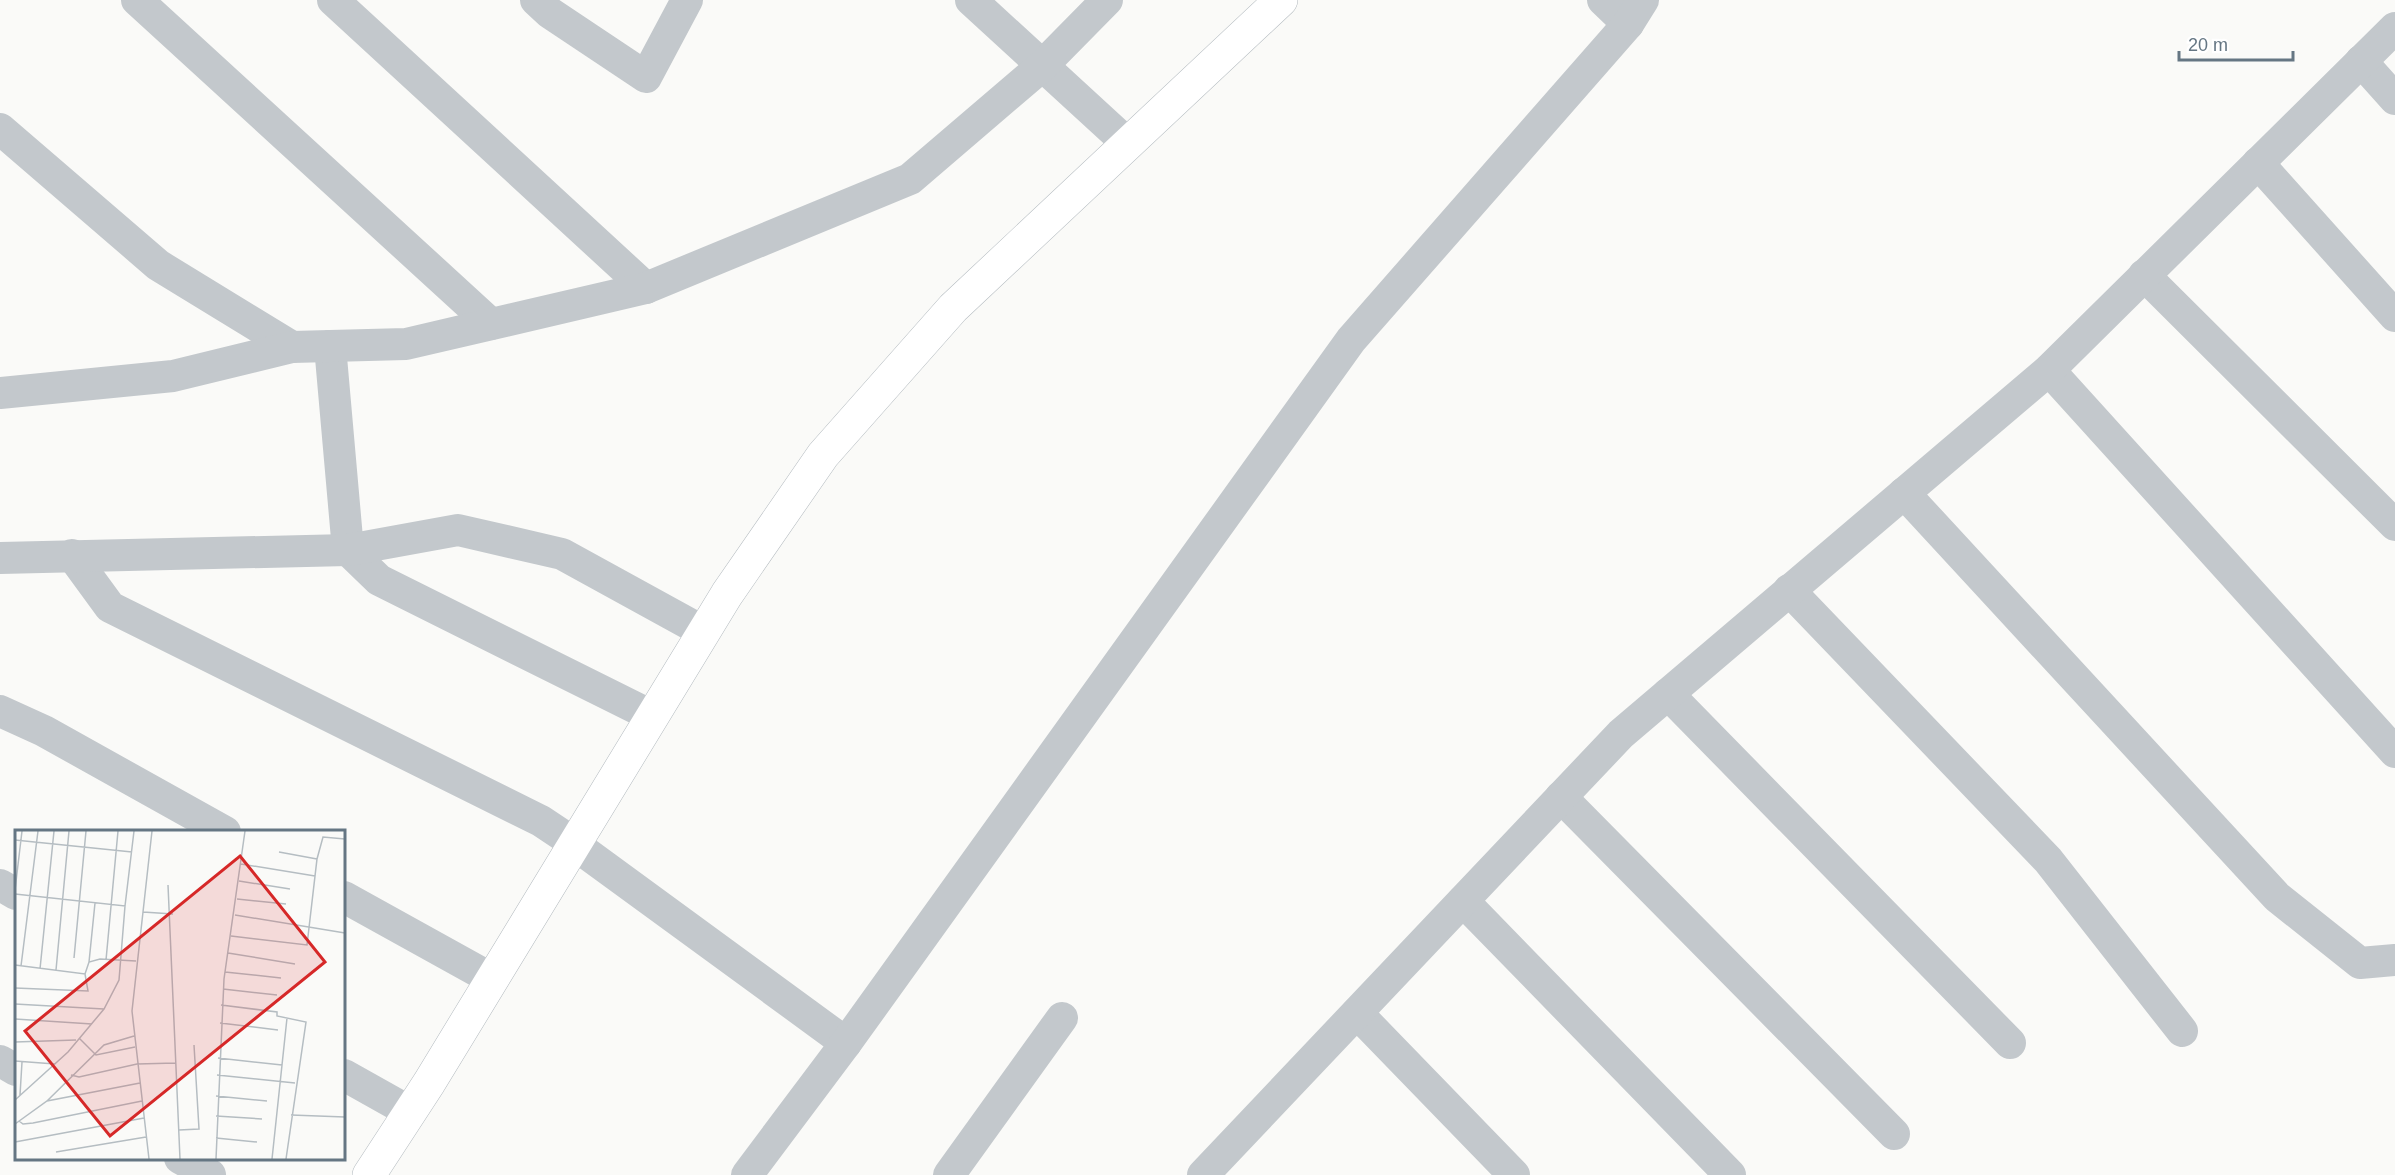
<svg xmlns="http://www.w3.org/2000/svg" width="2395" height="1175" font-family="Arial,sans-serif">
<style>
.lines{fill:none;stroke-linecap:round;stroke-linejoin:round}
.secondary-casing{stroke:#b3babf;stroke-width:34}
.street{stroke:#c3c8cc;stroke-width:32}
.secondary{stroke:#fff;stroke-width:33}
.inset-road{fill:none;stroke:#b5bdc2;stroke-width:1.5}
.view{fill:#d62828;fill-opacity:0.15;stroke:#d62828;stroke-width:3}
.inset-edge{fill:none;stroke:#657683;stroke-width:3}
</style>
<rect width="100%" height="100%" fill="#fafaf8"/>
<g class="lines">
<!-- secondary casing -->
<g class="secondary-casing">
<polyline id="secondary" points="369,1175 429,1083 727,594 823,455 953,308 1281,0"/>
</g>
<!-- street -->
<g class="street">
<polyline points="137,0 491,324"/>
<polyline points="333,0 646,288"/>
<polyline points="536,0 550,13 646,77 687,0"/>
<polyline points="971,0 1128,144"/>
<polyline points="1603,0 1628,24"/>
<polyline points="2361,61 2395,99"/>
<polyline points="0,129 158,265 292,347"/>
<polyline points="2258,163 2395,316"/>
<polyline points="2144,275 2395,525"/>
<polyline points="330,346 348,550 379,580 652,716"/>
<polyline points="2049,370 2395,752"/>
<polyline points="0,393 173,376 292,347 406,344 646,288 910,179 1042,66 1107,0"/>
<polyline points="1904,493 2277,897 2360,963 2395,960"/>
<polyline points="72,555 110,607 541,821 571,841 578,838 582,850 846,1043"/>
<polyline points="0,558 348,550 458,530 562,554 704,632"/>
<polyline points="1789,590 2048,860 2182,1031"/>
<polyline points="1668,694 2010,1043"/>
<polyline points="0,711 44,731 225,832"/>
<polyline points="1561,797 1894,1134"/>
<polyline points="0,885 16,894"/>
<polyline points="344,897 492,979"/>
<polyline points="1463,901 1730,1175"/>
<polyline points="1357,1013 1514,1175"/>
<polyline points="0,1061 16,1070"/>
<polyline points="344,1075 410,1112"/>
<polyline points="180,1158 210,1175"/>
<polyline points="747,1175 846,1043 1351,340 1628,24 1643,0"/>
<polyline points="949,1175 1062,1018"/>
<polyline points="1203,1175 1621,734 2049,370 2395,28"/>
</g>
<!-- secondary -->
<use href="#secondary" class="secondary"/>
</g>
<!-- overview -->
<g transform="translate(15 830)">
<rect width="330" height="330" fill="#fafaf8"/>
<path class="inset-road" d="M0 10 117 22M264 22 302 29M226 34 300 46M224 51 275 59M153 55 165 329M0 60 7 1M0 64 110 76 119 1M222 69 271 74M128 82 158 84M220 85 330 103M216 106 292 115 302 29 308 7 330 9M213 123 280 134M59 128 71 1M91 130 103 1M74 132 80 73M0 135 70 144 74 132 85 129 121 131M6 136 23 1M25 139 39 1M41 140 54 1M210 142 266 148M0 158 73 161 70 144M208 159 262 165M0 174 89 179M206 175 262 182V186L291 192 271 329M0 189 77 194M205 193 263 200M64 208 81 225 120 217M0 212 61 210M203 228 267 235M0 231 40 234M56 245 64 247 122 234 161 233M202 245 280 253M5 265 7 232M201 266 252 271M0 270 53 222 89 179 104 150 110 76M32 271 89 215 119 206M276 285 330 287M201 286 247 289M4 291 8 294 18 293 127 271M0 294 32 271 125 253M164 300 184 299 179 215M201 308 242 312M0 312 129 288M41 322 131 307M134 329 117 181 137 1M201 329 209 149 230 1M257 329 272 188"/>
<path class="view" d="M225 26 310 132 95 306 10 201Z"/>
<rect width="330" height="330" class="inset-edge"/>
</g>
<!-- scale -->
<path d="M2179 51v9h114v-9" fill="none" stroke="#657683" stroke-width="3"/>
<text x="2188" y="51" font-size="18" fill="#657683" stroke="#ffffff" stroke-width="4.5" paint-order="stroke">20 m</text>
</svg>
